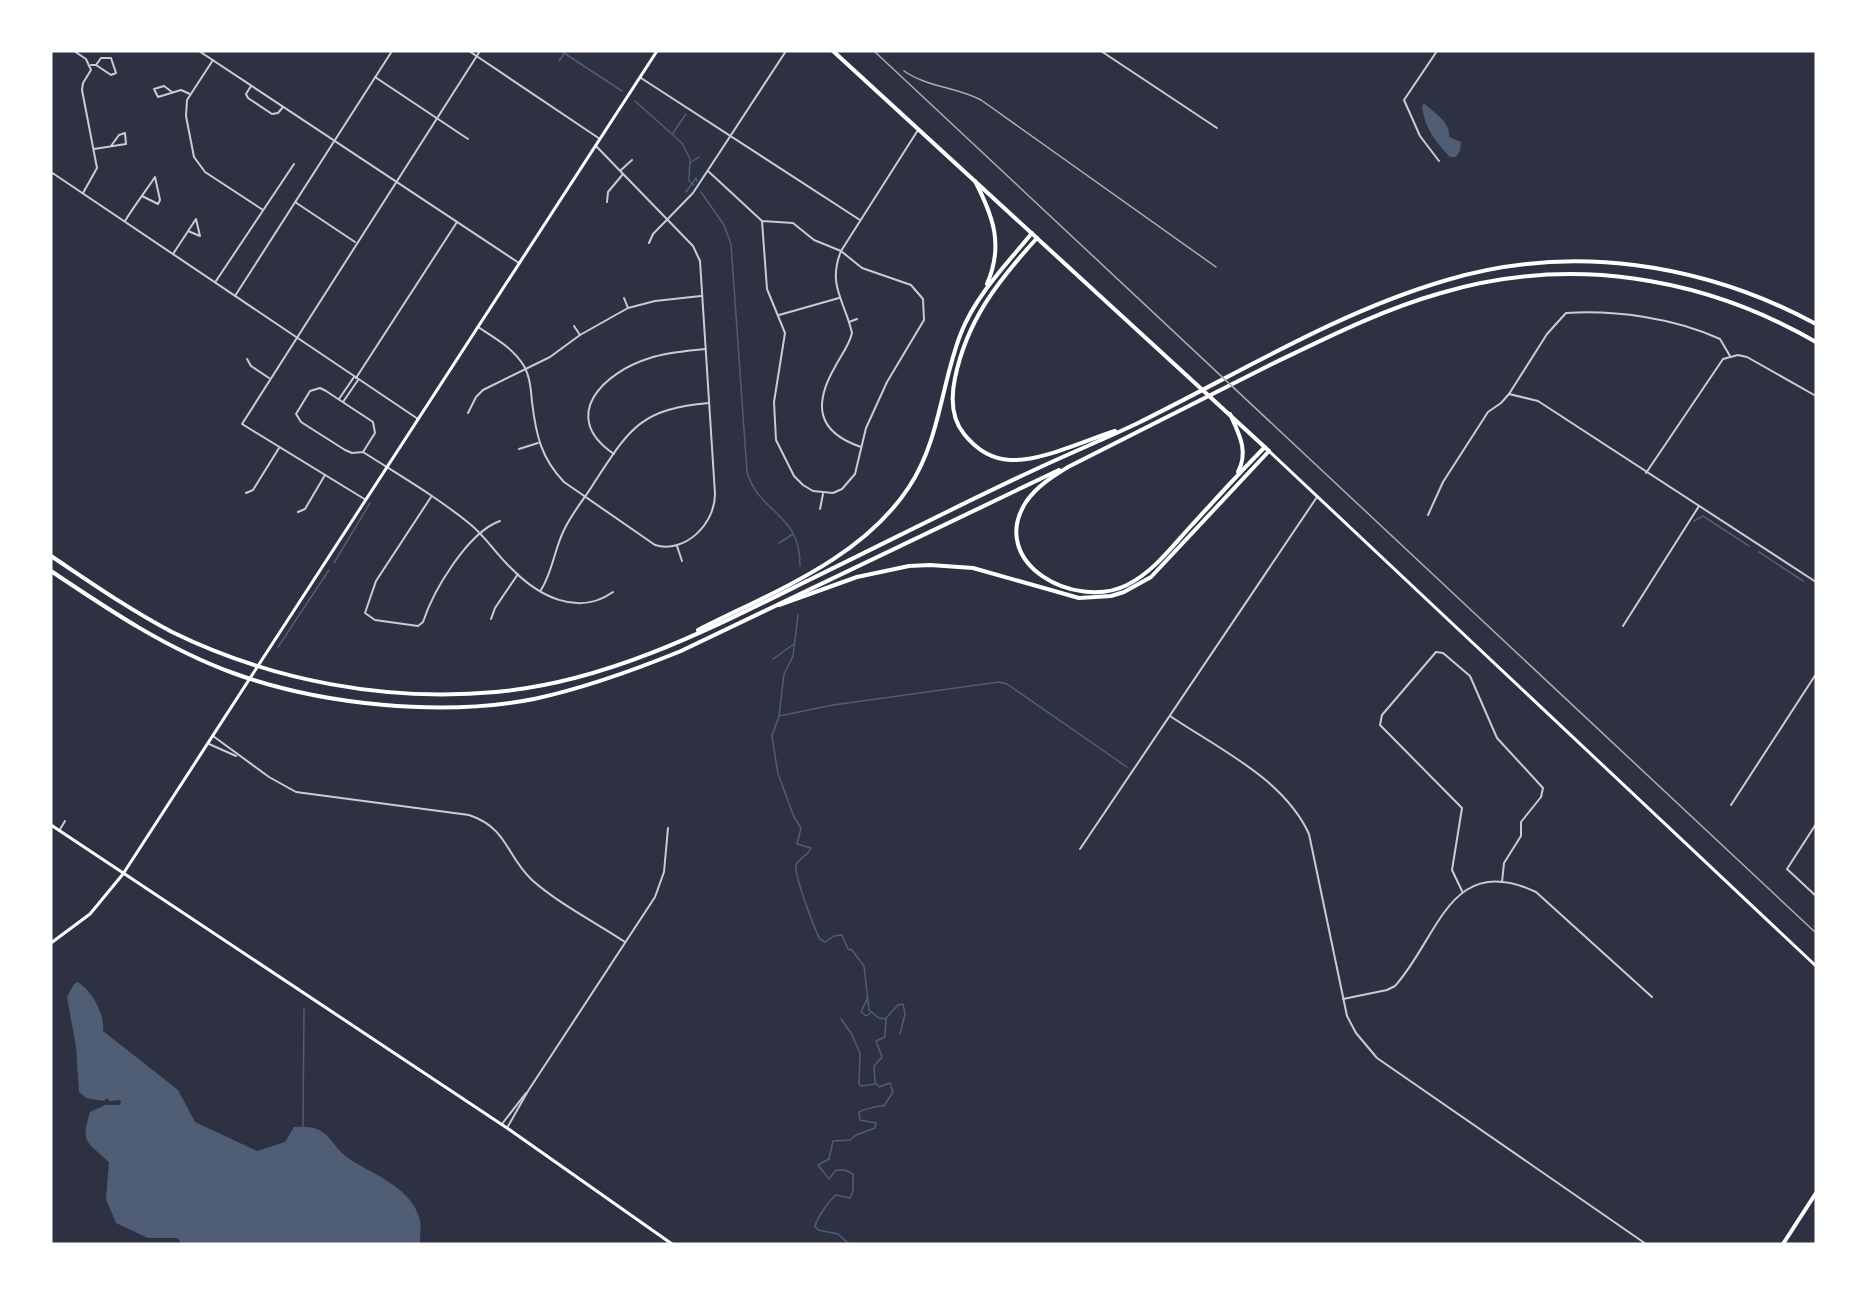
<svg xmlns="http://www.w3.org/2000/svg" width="1867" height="1295" font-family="Bitter,serif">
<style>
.water{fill:#4f5d75}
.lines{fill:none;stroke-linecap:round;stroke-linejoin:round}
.stream{stroke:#4f5d75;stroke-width:1.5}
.minor{stroke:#caccd0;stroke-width:2}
.secondary{stroke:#fff;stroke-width:3}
.primary{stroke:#fff;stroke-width:4}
.motorway{stroke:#fff;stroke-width:4}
.rail{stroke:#abadb3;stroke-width:1.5}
</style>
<rect width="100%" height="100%" fill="#2d3142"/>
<!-- water -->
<g class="water">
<path d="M1425 104C1435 114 1451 122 1449 137L1461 142 1460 151 1456 157H1450C1435 141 1424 127 1422 105Z"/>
<path d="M78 982C93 992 105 1015 103 1031L178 1090 195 1122 257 1151 285 1142 294 1127C333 1124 327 1145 351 1160 376 1176 412 1188 420 1220 421 1227 420 1237 420 1244H195L181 1243 177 1238H148L116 1223 106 1199 109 1162C85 1140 81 1143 90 1112L105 1105H120L121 1100 110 1101 107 1098 104 1101 86 1098 79 1092 76 1047 67 997 74 984Z"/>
</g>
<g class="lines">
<!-- stream -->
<g class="stream">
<polyline points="561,51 622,91"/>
<polyline points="559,61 564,54"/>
<polyline points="635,101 682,143 690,159 689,181 694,185"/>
<polyline points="673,133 686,114"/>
<polyline points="690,163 699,157"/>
<polyline points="686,192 696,178 697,181"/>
<path d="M701 192 724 225 731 244 747 472C759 514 801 513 800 566"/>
<polyline points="1694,521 1703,516 1749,546"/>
<polyline points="779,543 793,534"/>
<polyline points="1759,552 1803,581"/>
<polyline points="334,563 370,503"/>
<path d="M798 615 793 656 784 674 779 716 772 736 778 774 794 817 801 828 797 844 811 848C808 856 797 859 796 866 794 874 815 931 820 939L825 942 834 936 842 935 848 949 852 950 864 966 869 1010 879 1018 886 1019 885 1037 876 1041 882 1057 874 1066 875 1082 879 1087 890 1083 893 1092 884 1106C880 1105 862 1110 859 1112L860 1120 876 1123 875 1128 856 1135 850 1140 833 1141 829 1159 818 1165 829 1179 836 1170H845L853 1174V1191L850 1198 836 1195C829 1201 818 1216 815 1226L818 1230 838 1234 849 1244"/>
<polyline points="278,647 329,570"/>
<polyline points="773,659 794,644"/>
<polyline points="779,716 833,705 999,682 1007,684 1127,767"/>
<polyline points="867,999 861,1012 866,1016 870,1013"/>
<polyline points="886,1018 898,1005 903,1004 905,1014 900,1034"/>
<polyline points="841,1019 851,1033 860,1053 859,1084 861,1086 875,1084"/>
<polyline points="303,1126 304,1009"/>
</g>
<!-- minor -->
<g class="minor">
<polyline points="74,51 86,59 91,70 83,83 82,90 97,168 83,193"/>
<polyline points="199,51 519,263"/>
<polyline points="469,51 600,139"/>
<polyline points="1101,51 1217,128"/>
<polyline points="1437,51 1404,100 1420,136 1439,161"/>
<polyline points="213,60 187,100 186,116 194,157 205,172 263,210"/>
<polyline points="91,65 96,65 111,75 116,73 111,58 101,58 96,65"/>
<polyline points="375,77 468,139"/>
<polyline points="641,78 860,220"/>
<polyline points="251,86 246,94 248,98 272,114 278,113 283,107"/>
<polyline points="172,92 164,86 154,89 158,97 181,90 190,94"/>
<polyline points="94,149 126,144 125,133 119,135 111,146"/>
<polyline points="621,170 632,160"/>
<polyline points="708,171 762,221 767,289 785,333 774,402 776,440 794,476 803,485 813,491 833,493 842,489 855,474 866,428 887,382 924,320 923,299 911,285 862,268 841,251 814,240 793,223 762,221"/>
<polyline points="51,172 418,419"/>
<polyline points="295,202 355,242"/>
<polyline points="607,202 608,192 623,174"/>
<path d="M125 221C134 206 145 192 155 177L160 200 158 204 142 196"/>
<polyline points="649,243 653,234 693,193 786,51"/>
<polyline points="173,254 196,219 200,236 188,231"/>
<polyline points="216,281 294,164"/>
<polyline points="235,296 392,51"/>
<polyline points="624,298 628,308"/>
<polyline points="779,315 839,298"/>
<polyline points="849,322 857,319"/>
<polyline points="574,326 580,335"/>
<path d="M478 327C495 338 513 348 524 366 530 377 531 390 532 402 536 435 541 458 564 482L655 545C685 554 715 524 715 494L700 261 693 246 596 146"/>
<polyline points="247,359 251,366 269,378"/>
<polyline points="356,378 457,222"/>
<polyline points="1509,394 1538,401 1816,582"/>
<polyline points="339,399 354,377"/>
<polyline points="343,402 358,380"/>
<polyline points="468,413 476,397 483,390 550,357 580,335 628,308 655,301 701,296"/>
<path d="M861 447C817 432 813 405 835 367 841 355 849 346 852 333 845 301 827 286 841 251L918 130"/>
<polyline points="519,449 538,443"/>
<path d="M363 452 375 433 373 422 326 391 320 388 310 391 296 414 301 422 345 450 352 453 363 452C399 475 437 497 470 524 486 537 496 554 511 568 538 596 578 617 613 592"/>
<path d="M614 454C558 416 604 372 650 358 668 352 687 351 705 349"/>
<polyline points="1646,473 1723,359 1738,355 1747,357 1816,396"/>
<polyline points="246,493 253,490 279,448"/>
<path d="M431 497 376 581 365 613 375 620 418 626 423 622C433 591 468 532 500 521"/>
<polyline points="366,500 242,424 480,51"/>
<polyline points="820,509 823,494"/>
<polyline points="298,512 305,509 325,475"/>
<path d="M1428 515 1443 482 1488 412 1501 403 1509 394 1547 334 1566 313C1616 310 1674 318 1720 339L1730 356"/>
<polyline points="677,546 682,561"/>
<path d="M541 590C553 571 554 550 564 530 572 513 585 498 594 483 630 428 640 409 709 403"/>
<polyline points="491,619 495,608 518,574"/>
<polyline points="1623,626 1699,506"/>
<path d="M1170 716C1219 749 1284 779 1309 834L1347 1016 1356 1033 1377 1058 1646 1244"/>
<path d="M213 736 269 777 296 792 469 815C508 828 506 856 532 880 559 904 595 922 625 942"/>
<polyline points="209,744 236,756"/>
<polyline points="1731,805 1816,674"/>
<polyline points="1816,824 1787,869 1816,896"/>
<polyline points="59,831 65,821"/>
<polyline points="1080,849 1317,497"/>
<polyline points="1462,891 1452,870 1462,808 1380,725 1382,715 1436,652 1443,653 1470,676 1497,738 1543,788 1541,797 1521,822 1521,836 1504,863 1502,882"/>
<path d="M1343 999 1387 990 1395 986C1439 937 1450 851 1536 892L1652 997"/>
<polyline points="502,1124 526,1093"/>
<polyline points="507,1128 528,1091 655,897 664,872 668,828"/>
</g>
<!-- secondary -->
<g class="secondary">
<polyline points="1269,451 1816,966"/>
<polyline points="51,825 507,1128 672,1244"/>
<polyline points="51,943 90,914 123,874 657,51"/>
</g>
<!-- primary -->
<g class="primary">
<polyline points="833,51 1269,451"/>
<polyline points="1783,1244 1816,1193"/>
</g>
<!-- motorway -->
<g class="motorway">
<path d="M975 181C993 216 1004 245 987 284"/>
<path d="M1037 238C998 281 967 320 955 378 951 397 951 418 964 434 976 449 991 459 1010 460 1040 462 1086 440 1115 431"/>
<path d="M1230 414C1239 434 1249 451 1238 472"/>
<path d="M1265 447C1239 473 1215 500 1190 527 1171 548 1153 572 1127 585 1075 611 987 563 1026 502 1037 486 1052 477 1068 467 1135 433 1202 399 1270 365 1326 338 1381 310 1441 293 1569 255 1702 276 1816 342"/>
<path d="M51 556C90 582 130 610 172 632 272 681 386 702 496 692 608 682 710 629 809 580 883 544 957 506 1032 471 1066 455 1102 440 1136 424 1238 374 1337 312 1447 280 1572 243 1703 263 1816 324"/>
<path d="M51 571C109 610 167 649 233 673 321 705 442 717 534 699 585 688 632 671 681 651L1059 470"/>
<polyline points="779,605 857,577 909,566 930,565 973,568 1079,598 1111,596 1124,592 1151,577 1269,451"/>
<path d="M698 630C772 592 861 560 909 487 940 440 941 384 961 333 976 295 1006 265 1032 233"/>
</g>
<!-- rail -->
<g class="rail">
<polyline points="874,51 1816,933"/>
<path d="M904 71C927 87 956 87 981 100L1216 267"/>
</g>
</g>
<!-- border -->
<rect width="1867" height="1295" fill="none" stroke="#ffffff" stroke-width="105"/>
</svg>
